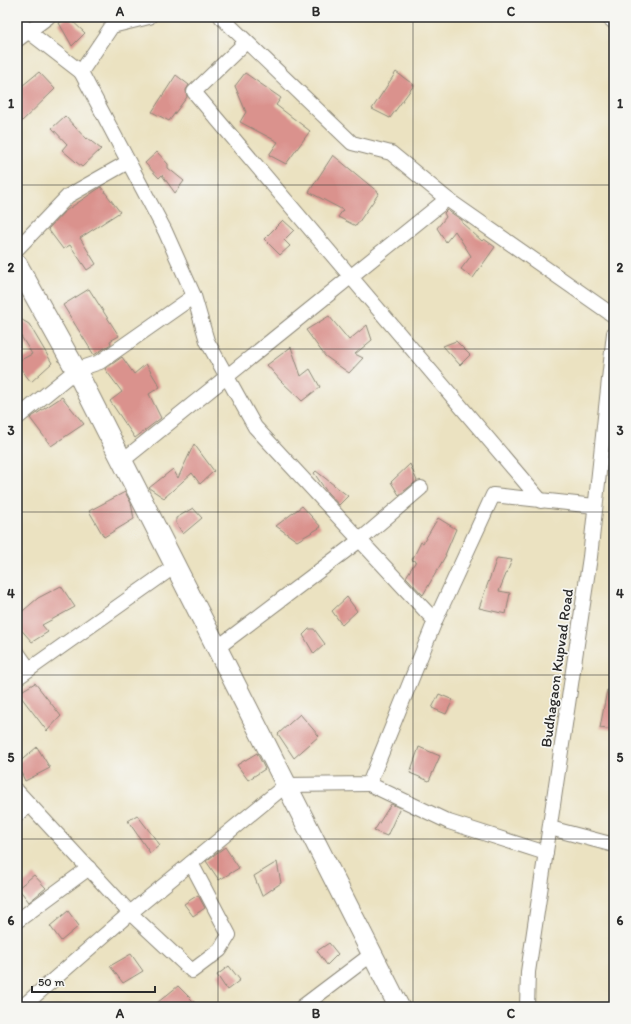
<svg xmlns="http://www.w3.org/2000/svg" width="631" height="1024" font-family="Itim,sans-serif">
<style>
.building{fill:#da928d}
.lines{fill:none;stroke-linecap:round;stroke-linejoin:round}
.street-casing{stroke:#8b8676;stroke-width:16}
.secondary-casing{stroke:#8b8676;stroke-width:22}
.street{stroke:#fff;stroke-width:14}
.secondary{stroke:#fff;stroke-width:20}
.grid{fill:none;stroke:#2b2b2b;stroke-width:1;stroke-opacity:0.55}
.labels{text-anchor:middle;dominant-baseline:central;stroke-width:3.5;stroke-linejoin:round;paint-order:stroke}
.street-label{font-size:15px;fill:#2b2b2b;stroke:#f6f6f2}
.neatline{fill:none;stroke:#2b2b2b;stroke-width:1.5}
.grid-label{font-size:13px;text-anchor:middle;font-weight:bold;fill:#2b2b2b}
</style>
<rect width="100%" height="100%" fill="#f6f6f2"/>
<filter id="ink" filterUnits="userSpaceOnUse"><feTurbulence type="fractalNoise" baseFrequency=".025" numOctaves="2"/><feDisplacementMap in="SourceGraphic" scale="8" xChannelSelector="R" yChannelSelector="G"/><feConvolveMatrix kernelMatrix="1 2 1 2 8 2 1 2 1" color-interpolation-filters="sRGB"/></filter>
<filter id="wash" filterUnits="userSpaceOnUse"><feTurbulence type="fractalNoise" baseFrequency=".012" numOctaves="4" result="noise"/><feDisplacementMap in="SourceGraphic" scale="16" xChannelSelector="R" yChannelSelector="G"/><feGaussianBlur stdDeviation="0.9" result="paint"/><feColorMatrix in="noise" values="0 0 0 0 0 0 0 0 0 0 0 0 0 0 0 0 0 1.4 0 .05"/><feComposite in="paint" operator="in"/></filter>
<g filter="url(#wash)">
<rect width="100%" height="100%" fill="#ebe2c1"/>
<g id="blocks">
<!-- building -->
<g class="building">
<polygon points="68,17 85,33 72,46 59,23"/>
<polygon points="39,72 55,89 17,126 17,90"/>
<polygon points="396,72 414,85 390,118 372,109"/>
<polygon points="245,73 281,98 276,105 310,131 286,164 269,155 278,142 240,122 246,112 235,86"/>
<polygon points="176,75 189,85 186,90 187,97 169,121 152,112"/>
<polygon points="65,116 86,139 87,138 101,149 82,167 62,150 67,144 52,128"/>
<polygon points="157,152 168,164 168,168 184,181 175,193 162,175 159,178 145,163"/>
<polygon points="333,155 379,193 356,226 338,217 343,210 309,192"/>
<polygon points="101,187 120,212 80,238 96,264 87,270 70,245 63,249 48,229 64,212"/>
<polygon points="447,210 462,220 462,223 482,241 484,239 495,247 473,278 461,269 471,256 455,231 446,242 437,228 446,217 444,213"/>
<polygon points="283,220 294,230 284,240 290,246 280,255 264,239"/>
<polygon points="89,289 119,336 110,341 111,344 94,355 63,305"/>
<polygon points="329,316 349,340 367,325 372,340 355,354 363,358 349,373 325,356 306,330"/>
<polygon points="17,317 29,324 52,363 31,382 17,364 17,362 32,354 17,330"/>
<polygon points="456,341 470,355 460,365 443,346"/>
<polygon points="291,347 301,376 310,369 320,387 302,401 281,381 267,365"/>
<polygon points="122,357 134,374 146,364 160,387 149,394 161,418 135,438 110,401 122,392 105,369"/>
<polygon points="62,397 84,424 51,446 30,418"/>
<polygon points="194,444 214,471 200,484 192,473 164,498 149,488 173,469 178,478"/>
<polygon points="410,464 417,481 399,495 391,482"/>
<polygon points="316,471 348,496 339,505 327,492 314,473"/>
<polygon points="125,492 131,503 134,519 104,537 89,511"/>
<polygon points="302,506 321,527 297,541 276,526"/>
<polygon points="193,508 202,518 183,534 176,523 176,518"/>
<polygon points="438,518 456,529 445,555 446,555 423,595 406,577 416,561 412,560 421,542 423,543"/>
<polygon points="497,558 512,560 499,591 510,593 506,614 479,608"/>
<polygon points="61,586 75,607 42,625 48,632 32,642 17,625 17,616 38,598"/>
<polygon points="347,597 357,611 342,625 332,611"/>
<polygon points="309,629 314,629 325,644 314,654 303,635"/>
<polygon points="35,683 61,716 47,731 18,693"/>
<polygon points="607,690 614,691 614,730 600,728"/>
<polygon points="439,694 453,700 446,714 432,708"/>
<polygon points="300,714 319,736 294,758 278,734"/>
<polygon points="37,747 50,768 25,781 17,764"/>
<polygon points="419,747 440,756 429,781 410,773"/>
<polygon points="257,753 265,769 248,780 237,765"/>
<polygon points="391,804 400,808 387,836 374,831"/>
<polygon points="137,815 160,845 150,853 128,821"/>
<polygon points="225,847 239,868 219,880 206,861"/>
<polygon points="277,862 281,883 262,896 254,876"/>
<polygon points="34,875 46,888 29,902 18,888"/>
<polygon points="198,895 205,908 193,916 184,904"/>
<polygon points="68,911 79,926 61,941 50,926"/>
<polygon points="329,943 338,954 327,965 317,951"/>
<polygon points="131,954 143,971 123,983 110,966"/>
<polygon points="229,966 240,980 227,990 217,975"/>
<polygon points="178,986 199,1007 152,1007"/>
</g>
</g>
</g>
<g filter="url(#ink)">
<use href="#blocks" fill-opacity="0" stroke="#8b8676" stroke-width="1"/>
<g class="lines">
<!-- street casing -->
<g class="street-casing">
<g id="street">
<polyline points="149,17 112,26 81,72 165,231 194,296 207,341 255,427 435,621"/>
<polyline points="221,17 352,143 391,153 447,199 614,316"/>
<polyline points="608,17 614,22"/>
<polyline points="17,18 29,32 81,72"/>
<polyline points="17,40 48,17"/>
<polyline points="246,42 194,92 541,501"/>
<polyline points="17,249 68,196 128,162"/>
<polyline points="17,418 76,370 100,362 194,296"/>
<polyline points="122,461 447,199"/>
<polyline points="217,648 360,540 421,488"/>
<polyline points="17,652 29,669"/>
<polyline points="17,678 175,566"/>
<polyline points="369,784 449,822 546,853"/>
<polyline points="17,791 130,913 286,785 369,784 435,621 493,495 595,506"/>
<polyline points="17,815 30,805"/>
<polyline points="550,828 614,845"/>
<polyline points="17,921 89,868"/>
<polyline points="22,1007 130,913 192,971 220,950 229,935 191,863"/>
<polyline points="302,1007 372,954"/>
<polyline points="527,1007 528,972 590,557 614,333"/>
</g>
</g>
<!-- secondary casing -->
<g class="secondary-casing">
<polyline id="secondary" points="17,264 76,370 399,1007"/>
</g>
<!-- street -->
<use href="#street" class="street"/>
<!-- secondary -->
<use href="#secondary" class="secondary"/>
</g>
</g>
<!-- grid -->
<path class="grid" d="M218 17V1007M413 17V1007M17 185H614M17 349H614M17 512H614M17 675H614M17 839H614"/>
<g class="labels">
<!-- street labels -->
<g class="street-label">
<text transform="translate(557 668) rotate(-82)">Budhagaon Kupvad Road</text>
</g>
</g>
<!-- margin -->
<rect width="631" height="1024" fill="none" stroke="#f6f6f2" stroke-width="44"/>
<!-- scale -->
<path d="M32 986v6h123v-6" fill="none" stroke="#2b2b2b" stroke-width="2"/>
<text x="38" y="986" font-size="12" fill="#2b2b2b" stroke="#f6f6f2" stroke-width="3" paint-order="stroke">50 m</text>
<rect x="22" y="22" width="587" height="980" class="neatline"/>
<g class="grid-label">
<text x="120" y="16">A</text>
<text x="316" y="16">B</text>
<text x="511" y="16">C</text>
<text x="11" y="108">1</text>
<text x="620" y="108">1</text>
<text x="11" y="272">2</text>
<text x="620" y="272">2</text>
<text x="11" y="435">3</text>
<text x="620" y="435">3</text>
<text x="11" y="598">4</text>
<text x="620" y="598">4</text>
<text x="11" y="762">5</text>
<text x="620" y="762">5</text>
<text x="11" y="925">6</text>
<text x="620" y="925">6</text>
<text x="120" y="1018">A</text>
<text x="316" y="1018">B</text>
<text x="511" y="1018">C</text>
</g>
</svg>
